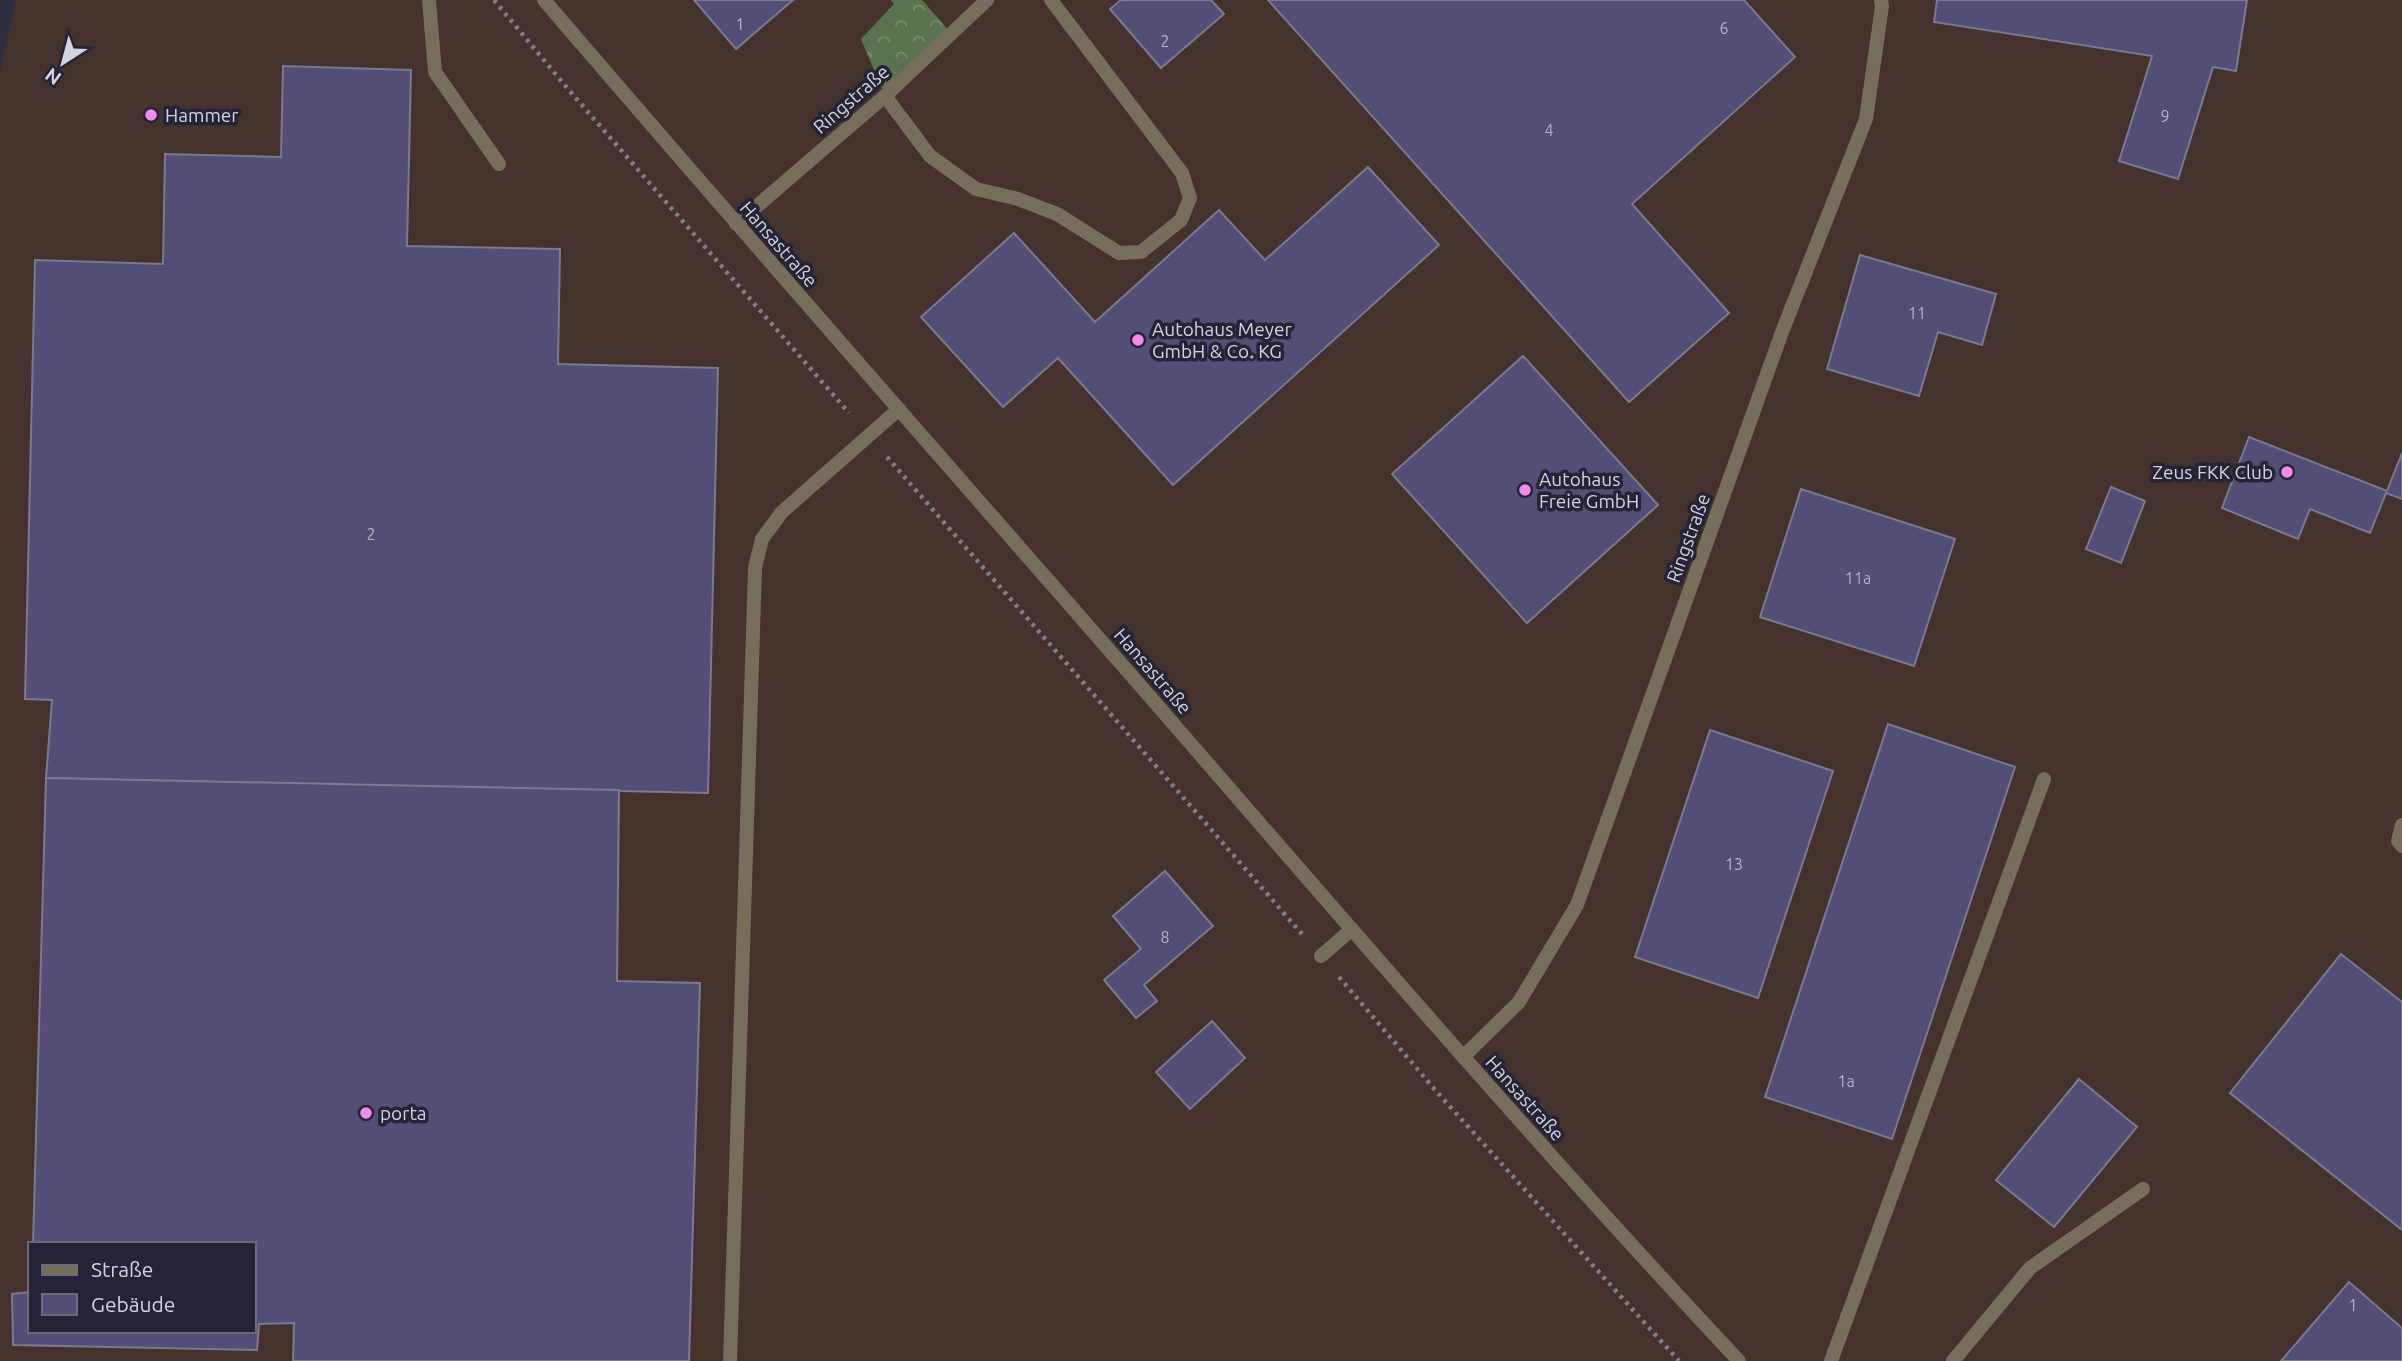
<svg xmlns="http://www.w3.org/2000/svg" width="2402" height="1361" font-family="Ubuntu,sans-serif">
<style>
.commercial{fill:#45322d;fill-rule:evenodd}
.forest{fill:url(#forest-crowns)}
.building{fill:#524e75;stroke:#7a798f;stroke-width:2}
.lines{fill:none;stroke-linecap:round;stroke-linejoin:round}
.path{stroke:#7e7d8d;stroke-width:4.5;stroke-dasharray:3.5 5;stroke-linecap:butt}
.lane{stroke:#766d5b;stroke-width:14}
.street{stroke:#766d5b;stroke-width:14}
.poi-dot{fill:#f489f0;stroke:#252336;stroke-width:2.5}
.labels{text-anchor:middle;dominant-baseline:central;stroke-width:7;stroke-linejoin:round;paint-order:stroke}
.number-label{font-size:16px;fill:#b4b2c5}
.street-label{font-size:19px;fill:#d4d3e0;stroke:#252336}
.poi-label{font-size:19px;fill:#d4d3e0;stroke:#252336;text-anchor:start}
</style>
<defs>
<pattern id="forest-crowns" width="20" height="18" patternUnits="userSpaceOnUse" patternTransform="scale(1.75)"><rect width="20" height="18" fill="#59734e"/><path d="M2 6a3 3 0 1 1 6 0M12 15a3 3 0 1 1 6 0" fill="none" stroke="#788c70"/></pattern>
</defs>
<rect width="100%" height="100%" fill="#2f2d40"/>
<!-- commercial -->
<path class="commercial" d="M16 0H2402V1361H0V71ZM30 1244H254V1331H30Z"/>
<!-- forest -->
<polygon class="forest" points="891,0 922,0 952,34 885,96 861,39 894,4"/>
<!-- building -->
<g class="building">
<polygon points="694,0 793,0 736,49"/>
<polygon points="1121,0 1211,0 1224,14 1161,68 1110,9"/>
<polygon points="1268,0 1744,0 1795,57 1632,204 1729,313 1629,402"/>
<polygon points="1937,0 2247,0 2236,71 2213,67 2178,179 2119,161 2152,56 1934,22"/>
<polygon points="283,66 411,70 407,246 560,249 558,364 718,368 708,793 46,778 52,700 25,699 35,260 163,264 165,154 281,157"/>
<polygon points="1368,167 1439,245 1173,485 1058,358 1003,407 921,317 1014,233 1095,322 1219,210 1265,260"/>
<polygon points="1860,255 1996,294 1982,345 1938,332 1919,396 1827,369"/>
<polygon points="1523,356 1658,505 1527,623 1392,474"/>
<polygon points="2249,437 2387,491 2402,453 2402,499 2386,493 2370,533 2310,509 2298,539 2222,508"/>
<polygon points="2111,487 2145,501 2121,563 2086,549"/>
<polygon points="1801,489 1955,539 1914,666 1760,617"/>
<polygon points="1888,724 2015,767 1892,1139 1765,1097"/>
<polygon points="1710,730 1833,771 1758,998 1635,957"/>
<polygon points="46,778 619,790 617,981 700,983 689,1361 293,1361 294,1323 259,1324 257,1350 13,1345 12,1294 30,1292 30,1331 254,1331 254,1244 33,1244"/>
<polygon points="1165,871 1213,926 1144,985 1157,1001 1136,1018 1104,980 1141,949 1113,916"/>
<polygon points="2341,954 2402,1002 2402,1230 2230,1093"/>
<polygon points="1212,1021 1245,1058 1190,1109 1156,1072"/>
<polygon points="2079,1079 2137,1127 2054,1227 1996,1180"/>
<polygon points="2349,1282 2402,1328 2402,1361 2281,1361"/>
</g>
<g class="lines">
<!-- path -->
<g class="path">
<polyline points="494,0 568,89 849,413"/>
<polyline points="887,457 1302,934"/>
<polyline points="1339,977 1436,1091 1679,1361"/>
</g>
<!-- lane -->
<g class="lane">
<polyline points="429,0 435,72 499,164"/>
<polyline points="885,96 930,156 976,189 1018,199 1057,214 1119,253 1141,252 1181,220 1190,198 1182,173 1051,0"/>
<polyline points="2402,825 2398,841 2402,846"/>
<polyline points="1321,956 1352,929"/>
<polyline points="730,1361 755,568 762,539 782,512 899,409"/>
<polyline points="1831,1361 2044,779"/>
<polyline points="1953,1361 2030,1268 2143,1189"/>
</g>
<!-- street -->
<g class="street">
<path d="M544 0C751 242 962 481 1171 721 1358 937 1544 1153 1739 1361"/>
<polyline points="736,224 885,96 987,0"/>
<polyline points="1463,1057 1519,1002 1577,905 1782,332 1866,119 1882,6 1881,0"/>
</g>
</g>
<!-- markers -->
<g class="poi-dot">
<circle cx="151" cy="115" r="7"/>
<circle cx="1138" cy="340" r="7"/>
<circle cx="2287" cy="472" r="7"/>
<circle cx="1525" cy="490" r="7"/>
<circle cx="366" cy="1113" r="7"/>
</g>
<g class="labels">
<!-- number labels -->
<g class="number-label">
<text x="740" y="24">1</text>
<text x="1724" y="28">6</text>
<text x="1165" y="41">2</text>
<text x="2165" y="116">9</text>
<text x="1549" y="130">4</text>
<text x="1917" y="313">11</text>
<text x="371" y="534">2</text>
<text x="1858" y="578">11a</text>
<text x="1734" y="864">13</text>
<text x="1165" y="937">8</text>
<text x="1846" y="1081">1a</text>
<text x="2353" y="1305">1</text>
</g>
<!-- street labels -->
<g class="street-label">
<text transform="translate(851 99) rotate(-41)">Ringstraße</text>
<text transform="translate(779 244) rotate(49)">Hansastraße</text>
<text transform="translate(1688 538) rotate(-70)">Ringstraße</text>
<text transform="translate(1153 671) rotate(49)">Hansastraße</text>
<text transform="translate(1525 1098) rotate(48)">Hansastraße</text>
</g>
<!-- poi labels -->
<g class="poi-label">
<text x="165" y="115">Hammer</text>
<text x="1152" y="329">Autohaus Meyer<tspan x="1152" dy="22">GmbH &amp; Co. KG</tspan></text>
<text x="2273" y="472" text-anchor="end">Zeus FKK Club</text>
<text x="1539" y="479">Autohaus<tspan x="1539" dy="22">Freie GmbH</tspan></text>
<text x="380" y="1113">porta</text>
</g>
</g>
<!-- legend -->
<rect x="28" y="1242" width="228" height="91" fill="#252336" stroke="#6b697a" stroke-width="2"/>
<rect x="42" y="1265" width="35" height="10" fill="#766d5b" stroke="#6b697a" stroke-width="2"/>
<text x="91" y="1277" font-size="21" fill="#d4d3e0">Straße</text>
<rect x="42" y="1294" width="35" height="21" fill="#524e75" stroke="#6b697a" stroke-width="2"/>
<text x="91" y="1312" font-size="21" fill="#d4d3e0">Gebäude</text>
<!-- north arrow -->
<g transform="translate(63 63) rotate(216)" stroke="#252336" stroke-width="5" paint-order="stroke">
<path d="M0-5L12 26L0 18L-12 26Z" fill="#d4d3e0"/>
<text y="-10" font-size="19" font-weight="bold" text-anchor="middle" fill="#d4d3e0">N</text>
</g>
</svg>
